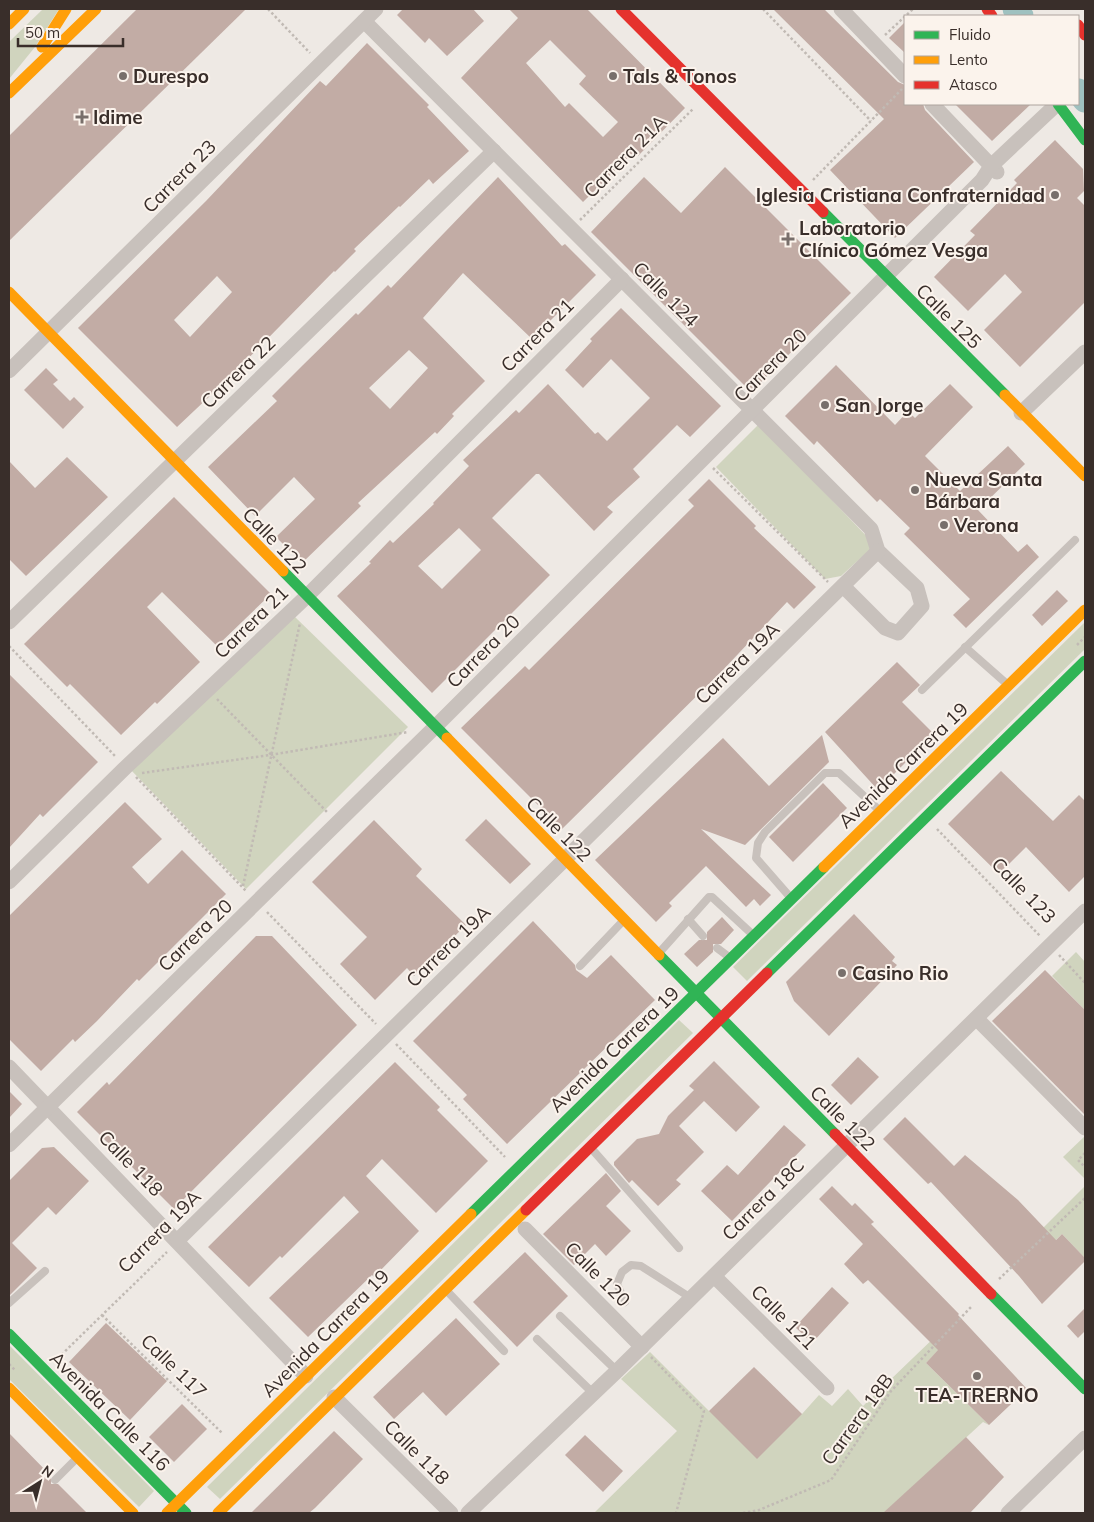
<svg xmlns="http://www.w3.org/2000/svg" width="1094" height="1522" font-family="Mulish,sans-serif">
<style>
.green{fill:#d0d4be}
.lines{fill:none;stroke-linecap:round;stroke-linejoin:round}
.river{stroke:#9fc1c0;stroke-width:25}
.building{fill:#c2aca5;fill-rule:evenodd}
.path{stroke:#c1bab4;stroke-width:2.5;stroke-dasharray:2.5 2.5;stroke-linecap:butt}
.lane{stroke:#c8c1bc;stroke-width:8}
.street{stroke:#c8c1bc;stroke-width:15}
.fast{stroke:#30b455;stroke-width:11}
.slow{stroke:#ff9f0a;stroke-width:11}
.jam{stroke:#e5322d;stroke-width:11}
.poi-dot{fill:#786f6b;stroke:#fbf3ec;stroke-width:2}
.labels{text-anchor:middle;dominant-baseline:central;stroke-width:4;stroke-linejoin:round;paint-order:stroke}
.poi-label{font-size:19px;font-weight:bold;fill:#392e2a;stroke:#fbf3ec;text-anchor:start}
.street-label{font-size:19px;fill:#392e2a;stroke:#fbf3ec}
</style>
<rect width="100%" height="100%" fill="#eee9e4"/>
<!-- green -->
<g class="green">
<polygon points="43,9 59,9 35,47 9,79 9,42"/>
<polygon points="759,424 875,545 841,576 825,579 716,467"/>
<polygon points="294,616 408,727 246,889 130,769"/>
<polygon points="1085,622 1085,649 747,981 733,967"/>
<polygon points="1076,952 1085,962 1085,1010 1052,976"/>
<polygon points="679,1020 693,1033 220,1499 207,1487"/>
<polygon points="1085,1136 1085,1179 1063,1157"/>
<polygon points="1085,1186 1085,1258 1062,1234 1040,1255 1044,1227"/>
<polygon points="939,1333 947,1341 926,1363 989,1425 983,1422 884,1513 594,1513 677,1431 621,1379 650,1352 709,1411 802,1414 819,1395 832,1406 848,1389 863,1406"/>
<polygon points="9,1345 154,1491 139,1507 9,1379"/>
</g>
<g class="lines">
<!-- river -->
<g class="river">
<polyline points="1015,9 1021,16"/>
<polyline points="1078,91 1085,100"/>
</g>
</g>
<!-- building -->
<g class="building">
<polygon points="137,9 246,9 9,241 9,136"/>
<polygon points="403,9 473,9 484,21 447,56 429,38 425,43 397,15"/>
<path d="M509 9H587L685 108 638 156 634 152 583 202 461 78 518 18ZM550 40 586 76 579 84 618 122 603 137 569 103 565 107 526 63Z"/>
<polygon points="773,9 824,9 898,82 905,85 905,104 923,104 925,110 974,162 895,238 830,170 884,119"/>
<polygon points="905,22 905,53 889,38"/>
<path d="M367 43 429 105 427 107 469 151 433 184 429 179 400 207 399 206 354 249 356 251 335 272 334 271 230 377 177 427 78 328 206 201 320 81 326 86ZM217 276 232 292 190 337 174 320Z"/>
<polygon points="955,104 1031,104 992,141"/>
<polygon points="1055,140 1083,169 1084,191 1077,198 1085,206 1085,302 1020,367 984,330 1022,292 1005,274 968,311 934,277 975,235 970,231 1017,183 1014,180"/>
<polygon points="725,167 851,293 751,392 591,232 644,177 681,213"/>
<path d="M498 177 562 246 565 244 596 275 532 339 463 273 423 318 485 381 452 414 454 416 437 434 435 432 358 503 361 506 302 563 276 537 315 499 294 477 255 516 208 467 277 401 272 396 303 365 356 313 358 315 388 285 391 288ZM409 350 428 368 390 409 369 388Z"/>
<path d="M621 308 721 406 690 437 677 425 633 469 640 477 607 507 613 512 594 531 539 474H536L492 518 550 575 432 693 337 596 371 563 369 562 390 540 393 543 434 504 433 503 469 466 463 460 516 410 519 413 548 384 595 434 598 432 607 441 650 398 611 359 583 388 565 370 592 341 590 339ZM459 528 481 550 442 589 418 566Z"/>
<polygon points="836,365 895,425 908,411 915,418 950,384 973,407 925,456 960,491 1008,446 1025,464 978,510 1018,552 1027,544 1039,557 966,628 953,615 970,599 904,534 910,528 880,499 877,502 817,441 814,445 785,416"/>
<polygon points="46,368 58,380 53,384 70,401 74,397 84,407 63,429 24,390"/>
<polygon points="67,457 108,497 26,576 9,559 9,461 35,488"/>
<polygon points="709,479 756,526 754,528 816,587 794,609 787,602 722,671 562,829 461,728 525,666 529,670 694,506 688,500"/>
<polygon points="174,497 271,594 217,646 162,592 147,607 200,662 157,704 155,702 121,735 70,684 67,687 24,644"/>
<polygon points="1057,590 1068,601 1042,626 1032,615"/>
<polygon points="897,662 920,685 902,702 934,734 878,790 825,732"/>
<polygon points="9,674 98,762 43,817 40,814 9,848"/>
<polygon points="822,735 829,762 745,845 701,829 771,895 760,906 754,899 746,907 706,866 669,903 672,906 656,922 595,860 723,738 769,786"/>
<polygon points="1001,771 1053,821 1079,795 1085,801 1085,876 1069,892 1026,847 999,874 948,824"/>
<polygon points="823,783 847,808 793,862 769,837"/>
<polygon points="125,802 162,839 132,867 148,884 182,850 226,894 139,981 137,979 97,1021 75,1042 73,1039 41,1071 9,1039 9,916"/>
<polygon points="486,819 531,864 510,884 465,840"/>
<polygon points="374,820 422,869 416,876 466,925 414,976 407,968 375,1000 340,964 367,937 312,882"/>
<polygon points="854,914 895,957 892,961 897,965 829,1036 794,1001 786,982"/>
<polygon points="722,917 734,930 721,944 713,944 713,952 697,967 684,954 699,940 707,940 707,932"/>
<polygon points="533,921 575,965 576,970 587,978 611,955 655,1000 507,1144 463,1099 467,1095 413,1041"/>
<polygon points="256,936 272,936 357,1025 174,1209 77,1112 107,1082 109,1085"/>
<polygon points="1045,970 1085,1010 1085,1115 992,1021"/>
<polygon points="858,1057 879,1077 851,1105 831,1085"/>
<polygon points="714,1061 760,1107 736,1132 704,1101 679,1126 704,1152 676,1180 681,1184 658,1206 632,1180 629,1183 614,1165 614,1162 637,1139 659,1134 668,1116 694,1090 689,1086"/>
<polygon points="395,1062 440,1107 437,1110 488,1161 436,1213 382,1159 366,1176 419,1231 374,1277 372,1275 308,1337 269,1298 359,1212 344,1196 282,1258 280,1256 249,1287 208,1247"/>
<polygon points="9,1091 22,1104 9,1118"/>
<polygon points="905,1117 954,1166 965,1155 1018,1200 1056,1240 1062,1234 1085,1258 1085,1261 1042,1304 1019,1276 931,1182 928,1184 883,1139"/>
<polygon points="784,1125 806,1145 732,1221 701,1191 727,1165 738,1175"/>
<polygon points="54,1147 89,1181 56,1215 48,1207 12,1243 37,1268 9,1296 9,1181 42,1148"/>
<polygon points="606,1173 621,1191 606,1206 631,1231 606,1256 595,1244 574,1265 543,1234"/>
<polygon points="832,1186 852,1206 855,1203 874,1222 871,1224 959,1314 958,1315 1027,1389 989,1425 926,1363 938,1350 868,1280 863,1284 844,1264 863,1244 819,1199"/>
<polygon points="525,1252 568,1296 517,1347 473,1302"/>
<polygon points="832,1287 849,1303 812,1343 795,1327"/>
<polygon points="1085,1308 1085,1331 1078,1338 1067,1326"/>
<polygon points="456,1318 500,1364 446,1416 423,1392 394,1419 373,1397"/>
<polygon points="106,1323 167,1381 130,1420 69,1362"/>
<polygon points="754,1367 802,1414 757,1459 709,1411"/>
<polygon points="182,1404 207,1429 174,1462 149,1437"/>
<polygon points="334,1431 363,1459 315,1508 309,1513 251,1513"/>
<polygon points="9,1433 51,1476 51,1484 58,1484 87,1513 9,1513"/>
<polygon points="585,1435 623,1471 603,1492 565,1455"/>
<polygon points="966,1437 1004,1477 970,1513 883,1513"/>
</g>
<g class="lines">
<!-- path -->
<g class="path">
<polyline points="268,9 310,53"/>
<polyline points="763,9 871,121"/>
<polyline points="885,35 913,9"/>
<polyline points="813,180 902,89"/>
<polyline points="580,220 694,108"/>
<polyline points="713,468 828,582"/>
<polyline points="1077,645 1085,637"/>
<polyline points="9,646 116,757"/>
<polyline points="217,699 328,813"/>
<polyline points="142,773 270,755 408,732"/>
<polyline points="136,777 247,892"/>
<polyline points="937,829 1041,937"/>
<polyline points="243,886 300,623"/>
<polyline points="267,912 376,1024"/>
<polyline points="1059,955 1085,983"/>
<polyline points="396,1044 505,1157"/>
<polyline points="1085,1153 1078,1160 1085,1167"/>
<polyline points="999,1279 1085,1198"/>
<polyline points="102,1315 222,1433"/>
<polyline points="651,1357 704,1411 676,1513"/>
<polyline points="58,1358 167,1252"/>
<polyline points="9,1364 15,1370"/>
<polyline points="743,1513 759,1510 831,1480 891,1391 971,1307"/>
</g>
<!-- lane -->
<g class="lane">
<polyline points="965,647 1007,684"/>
<polyline points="922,690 1075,540"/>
<polyline points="790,897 756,858 758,843 765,832 825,773 839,773 879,810"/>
<polyline points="688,919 703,936"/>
<polyline points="717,948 729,957"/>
<polyline points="659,953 709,897 712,897 752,934"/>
<polyline points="580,966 623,921"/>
<polyline points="591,1148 679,1248"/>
<polyline points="447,1291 504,1351"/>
<polyline points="625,1302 617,1284 622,1272 631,1265 641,1266 691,1298"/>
<polyline points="9,1303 45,1271"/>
<polyline points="560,1316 617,1371"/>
<polyline points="537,1339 594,1394"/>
<polyline points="55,1480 76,1459"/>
</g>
<!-- street -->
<g class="street">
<polyline points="841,9 905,76"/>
<polyline points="364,21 871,529 878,551 917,588 922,606 898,633 885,628 843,586"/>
<polyline points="932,104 997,172"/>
<polyline points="9,371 376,9"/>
<polyline points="1021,413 1085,352"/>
<polyline points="9,622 494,151"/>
<polyline points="9,882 126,767 306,597 622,279"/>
<polyline points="977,1019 1085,1128"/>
<polyline points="9,1067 306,1376"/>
<polyline points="9,1145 435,727 982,180 991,166 1057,104"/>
<polyline points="525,1229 642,1347"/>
<polyline points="178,1240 878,551"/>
<polyline points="714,1276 827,1388"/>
<polyline points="334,1397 451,1513"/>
<polyline points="468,1513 617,1371 1085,911"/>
<polyline points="1008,1513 1085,1438"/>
</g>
<!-- fast -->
<g class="fast">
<polyline points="1058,104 1085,140"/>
<polyline points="823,212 1005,395"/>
<polyline points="283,571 447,738"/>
<polyline points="659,955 835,1134"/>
<polyline points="767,973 1085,661"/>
<polyline points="471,1214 824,867"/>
<polyline points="991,1294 1085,1389"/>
<polyline points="9,1334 186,1513"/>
</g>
<!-- slow -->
<g class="slow">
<polyline points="9,24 24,9"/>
<polyline points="42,47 66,9"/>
<polyline points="9,93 96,9"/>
<polyline points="9,292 283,571"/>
<polyline points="1005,395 1085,476"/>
<polyline points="447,738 659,955"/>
<polyline points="824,867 1085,610"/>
<polyline points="9,1388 133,1513"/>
<polyline points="167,1513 471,1214"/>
<polyline points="218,1513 526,1210"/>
</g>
<!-- jam -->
<g class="jam">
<polyline points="621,9 823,212"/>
<polyline points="987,9 992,16"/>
<polyline points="1078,25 1085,35"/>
<polyline points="835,1134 991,1294"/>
<polyline points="526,1210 767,973"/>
</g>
</g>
<!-- markers -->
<g class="poi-dot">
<circle cx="123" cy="76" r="5"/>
<circle cx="613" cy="76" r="5"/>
<path d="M79.5 109.5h5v5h5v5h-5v5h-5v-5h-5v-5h5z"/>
<circle cx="1055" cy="195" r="5"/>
<path d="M785.5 231.5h5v5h5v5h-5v5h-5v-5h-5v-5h5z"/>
<circle cx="825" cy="405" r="5"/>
<circle cx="915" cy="490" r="5"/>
<circle cx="944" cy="525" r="5"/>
<circle cx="842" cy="973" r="5"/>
<circle cx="977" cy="1376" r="5"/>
</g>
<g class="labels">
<!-- poi labels -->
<g class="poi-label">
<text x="133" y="76">Durespo</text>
<text x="623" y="76">Tals &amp; Tonos</text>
<text x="93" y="117">Idime</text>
<text x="1045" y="195" text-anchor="end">Iglesia Cristiana Confraternidad</text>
<text x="799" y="228">Laboratorio<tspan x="799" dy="22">Clínico Gómez Vesga</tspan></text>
<text x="835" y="405">San Jorge</text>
<text x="925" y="479">Nueva Santa<tspan x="925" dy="22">Bárbara</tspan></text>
<text x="954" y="525">Verona</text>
<text x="852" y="973">Casino Rio</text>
<text x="977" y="1395" text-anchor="middle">TEA-TRERNO</text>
</g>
<!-- street labels -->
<g class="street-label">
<text transform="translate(625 156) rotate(-45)">Carrera 21A</text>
<text transform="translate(179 176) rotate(-45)">Carrera 23</text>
<text transform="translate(666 294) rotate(45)">Calle 124</text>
<text transform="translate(949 316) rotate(45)">Calle 125</text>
<text transform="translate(537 335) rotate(-45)">Carrera 21</text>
<text transform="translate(770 365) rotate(-45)">Carrera 20</text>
<text transform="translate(238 372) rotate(-44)">Carrera 22</text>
<text transform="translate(275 540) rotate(46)">Calle 122</text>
<text transform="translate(251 622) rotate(-44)">Carrera 21</text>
<text transform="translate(483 651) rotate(-45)">Carrera 20</text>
<text transform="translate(737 663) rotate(-44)">Carrera 19A</text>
<text transform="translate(903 765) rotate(-44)">Avenida Carrera 19</text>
<text transform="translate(559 829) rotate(45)">Calle 122</text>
<text transform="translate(1024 890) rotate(46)">Calle 123</text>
<text transform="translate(195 935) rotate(-44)">Carrera 20</text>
<text transform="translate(448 946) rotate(-44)">Carrera 19A</text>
<text transform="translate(614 1049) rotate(-44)">Avenida Carrera 19</text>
<text transform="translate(843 1118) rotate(45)">Calle 122</text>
<text transform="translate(131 1163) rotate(46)">Calle 118</text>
<text transform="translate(763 1199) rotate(-45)">Carrera 18C</text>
<text transform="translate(159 1231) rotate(-45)">Carrera 19A</text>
<text transform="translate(598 1274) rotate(45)">Calle 120</text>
<text transform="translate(784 1317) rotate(45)">Calle 121</text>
<text transform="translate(325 1333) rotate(-45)">Avenida Carrera 19</text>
<text transform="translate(174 1366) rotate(44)">Calle 117</text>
<text transform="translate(110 1411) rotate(45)">Avenida Calle 116</text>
<text transform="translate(857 1419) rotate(-54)">Carrera 18B</text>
<text transform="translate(417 1452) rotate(45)">Calle 118</text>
</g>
</g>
<!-- border -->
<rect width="1094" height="1522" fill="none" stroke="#392e2a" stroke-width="20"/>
<!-- legend -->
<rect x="904" y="15" width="175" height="90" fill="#fbf3ec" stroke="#ada49e"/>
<rect x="914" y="31" width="25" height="8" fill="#30b455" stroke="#ada49e"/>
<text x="949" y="40" font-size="15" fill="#392e2a">Fluido</text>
<rect x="914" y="56" width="25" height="8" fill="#ff9f0a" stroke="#ada49e"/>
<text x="949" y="65" font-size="15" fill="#392e2a">Lento</text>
<rect x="914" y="81" width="25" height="8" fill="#e5322d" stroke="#ada49e"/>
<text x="949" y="90" font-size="15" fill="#392e2a">Atasco</text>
<!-- north arrow -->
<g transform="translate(40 1482) rotate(36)" stroke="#fbf3ec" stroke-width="4" paint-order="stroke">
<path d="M0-4L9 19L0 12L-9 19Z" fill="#392e2a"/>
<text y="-8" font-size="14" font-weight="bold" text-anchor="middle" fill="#392e2a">N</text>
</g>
<!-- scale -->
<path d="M18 38v8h105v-8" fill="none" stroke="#392e2a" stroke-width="2.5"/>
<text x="25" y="38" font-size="15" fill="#392e2a" stroke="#fbf3ec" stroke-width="4" paint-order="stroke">50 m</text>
</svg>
